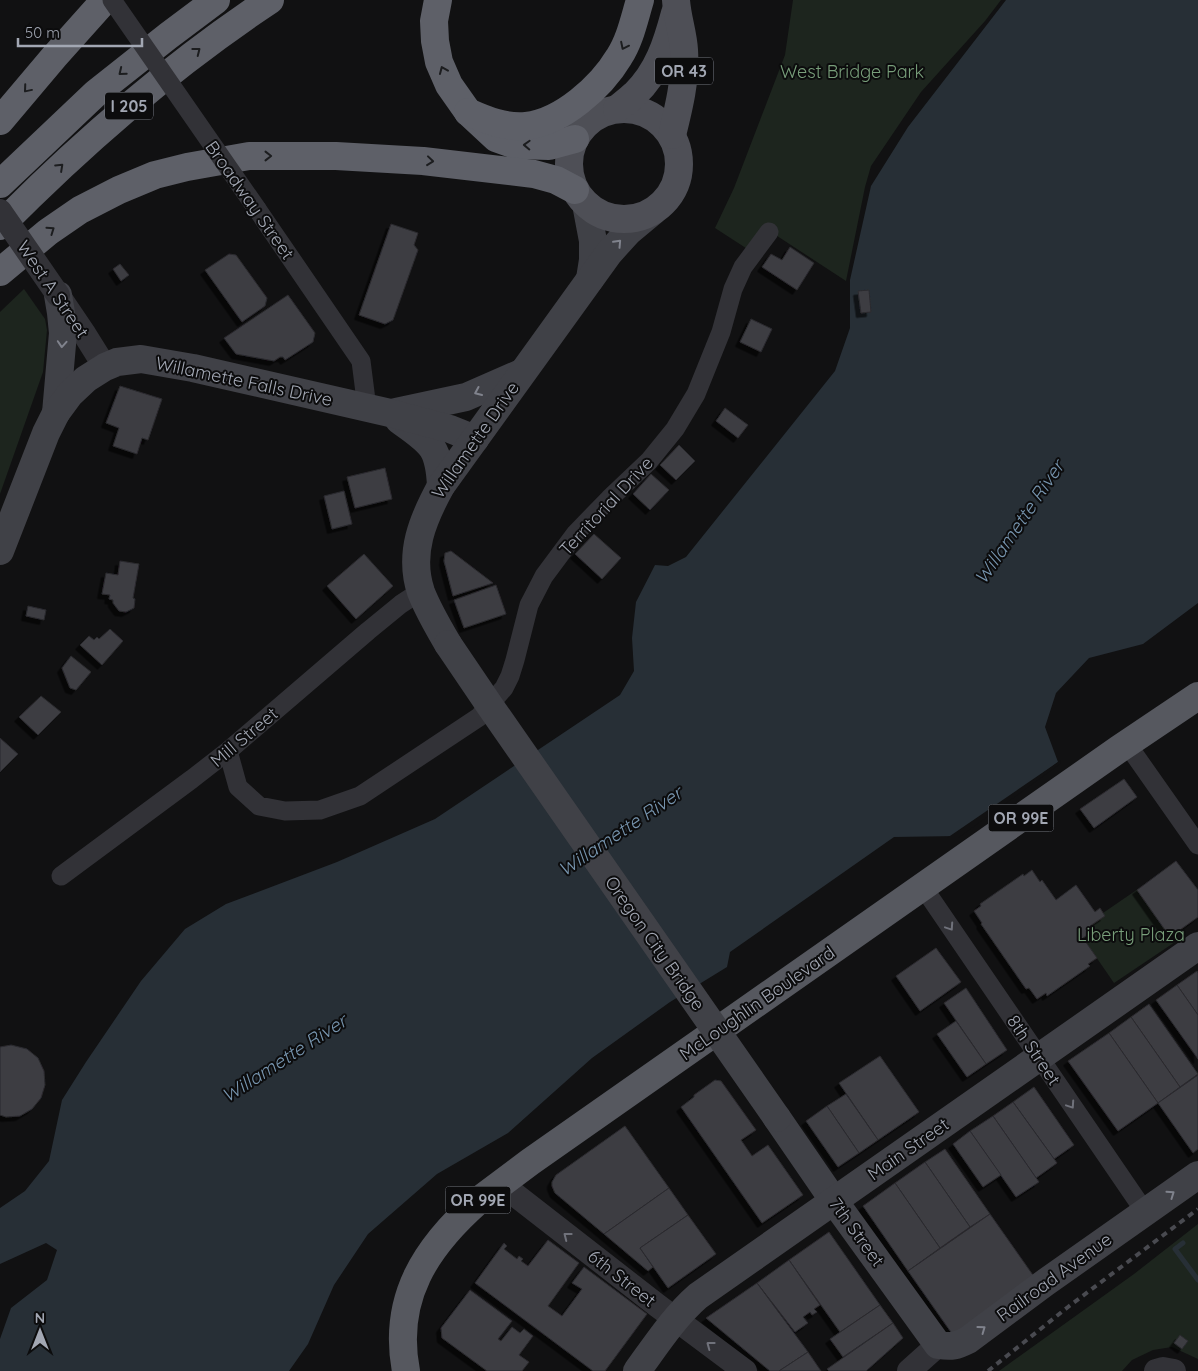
<svg xmlns="http://www.w3.org/2000/svg" width="1198" height="1371" font-family="Quicksand,sans-serif">
<style>
.green{fill:#1d251e}
.water{fill:#272f36}
.pier{fill:#111112}
.lines{fill:none;stroke-linecap:round;stroke-linejoin:round}
.stream{stroke:#272f36;stroke-width:5}
.building{fill:#3c3c42;stroke:#2b2a2e;filter:url(#shadow)}
.minor{stroke:#323237;stroke-width:19}
.tertiary{stroke:#323237;stroke-width:24}
.secondary{stroke:#404147;stroke-width:28}
.primary{stroke:#4e4f56;stroke-width:28}
.trunk{stroke:#56585f;stroke-width:28}
.motorway{stroke:#5e6068;stroke-width:28}
.rail{stroke:#494a50;stroke-width:4;stroke-dasharray:6 5;stroke-linecap:butt}
.minor-bridge{stroke:#323237;stroke-width:19}
.tertiary-bridge{stroke:#323237;stroke-width:24}
.secondary-bridge{stroke:#404147;stroke-width:28}
.oneway{stroke:#1c1d1f}
.oneway2{stroke:#80838d}
.oneway3{stroke:#70727b}
.labels{text-anchor:middle;dominant-baseline:central;stroke-width:4;stroke-linejoin:round;paint-order:stroke}
.shield{fill:#0c0c0d;stroke:#757881;stroke-width:1}
.shield-label{font-size:16px;font-weight:bold;fill:#a2a7b3}
.park-label{font-size:18px;fill:#789e7a;stroke:#0c0c0d}
.street-label{font-size:18px;fill:#a2a7b3;stroke:#0c0c0d}
.water-label{font-size:19px;font-style:italic;fill:#7795af;stroke:#0c0c0d}
</style>
<defs>
<filter id="shadow"><feDropShadow dx="-4.5" dy="4.5" stdDeviation="0" flood-color="#0009"/></filter>
</defs>
<rect width="100%" height="100%" fill="#111112"/>
<!-- green -->
<g class="green">
<polygon points="793,0 1001,0 985,21 921,92 871,166 865,187 846,281 768,230 752,252 715,228 734,188 785,55"/>
<polygon points="24,289 45,319 47,330 43,372 0,494 0,312"/>
<polygon points="1138,889 1175,942 1114,983 1083,938 1093,931 1090,926 1103,913"/>
<polygon points="1198,1224 1198,1359 1172,1347 1153,1350 1132,1360 1122,1371 999,1371 1134,1274"/>
</g>
<!-- water -->
<polygon class="water" points="1006,0 1198,0 1198,603 1143,644 1089,658 1056,693 1045,727 1058,762 957,836 894,837 730,952 727,967 670,1002 592,1058 508,1133 437,1174 368,1234 334,1285 308,1344 289,1371 0,1371 0,1339 11,1308 47,1280 57,1250 46,1243 0,1264 0,1208 25,1191 49,1161 62,1100 86,1062 141,981 185,929 226,904 337,862 435,819 620,695 634,671 632,638 636,602 655,565 668,566 686,557 835,371 850,328 850,280 871,186 908,127"/>
<!-- pier -->
<polygon class="pier" points="1061,760 1060,764 958,838 947,838"/>
<g class="lines">
<!-- stream -->
<polyline class="stream" points="1183,1243 1175,1249 1198,1280"/>
</g>
<!-- building -->
<g class="building">
<polygon points="391,224 418,233 414,245 418,250 393,320 385,324 359,315"/>
<polygon points="790,247 814,263 797,290 762,267 771,254 782,260"/>
<polygon points="229,254 236,255 267,298 265,306 242,322 205,270"/>
<polygon points="120,264 129,275 121,281 113,269"/>
<polygon points="869,290 871,312 861,313 858,291"/>
<polygon points="288,295 315,333 313,342 285,360 283,357 280,357 274,361 236,354 224,338"/>
<polygon points="751,319 772,329 761,352 740,342"/>
<polygon points="120,386 162,399 148,440 142,438 137,454 113,446 119,428 106,423"/>
<polygon points="725,408 748,425 738,438 716,421"/>
<polygon points="679,445 695,461 676,480 660,465"/>
<polygon points="385,468 392,499 355,508 347,477"/>
<polygon points="651,474 669,490 650,510 633,494"/>
<polygon points="344,491 352,524 332,529 324,496"/>
<polygon points="594,534 621,558 602,579 575,554"/>
<polygon points="451,551 493,583 453,596 444,561 445,553"/>
<polygon points="364,554 393,586 356,619 327,586"/>
<polygon points="120,561 139,564 133,598 135,599 134,608 126,612 119,611 113,603 113,600 109,599 110,595 102,594 106,573 118,575"/>
<polygon points="496,585 506,614 464,628 454,600"/>
<polygon points="28,606 46,610 44,620 26,616"/>
<polygon points="110,629 123,641 102,665 80,645 89,636 94,640 97,637 99,639"/>
<polygon points="71,656 91,672 76,690 70,688 62,668"/>
<polygon points="41,696 61,712 38,735 19,717"/>
<polygon points="0,738 18,754 0,772"/>
<polygon points="1124,779 1137,797 1094,828 1080,809"/>
<polygon points="1176,861 1198,890 1198,917 1170,937 1137,890"/>
<polygon points="1032,870 1040,882 1042,880 1056,900 1076,885 1095,912 1100,908 1105,916 1090,926 1093,931 1083,938 1097,958 1088,964 1090,966 1047,996 1046,993 1037,999 1029,988 1026,989 981,924 982,923 974,911 981,906 980,904 1023,874 1024,876"/>
<polygon points="936,948 961,982 920,1011 896,976"/>
<polygon points="1197,971 1198,973 1198,1015 1177,985"/>
<polygon points="1177,985 1198,1015 1198,1059 1156,1000"/>
<polygon points="966,988 1007,1050 986,1064 944,1003"/>
<polygon points="1149,1004 1198,1074 1180,1087 1131,1017"/>
<polygon points="1131,1017 1180,1087 1158,1103 1109,1033"/>
<polygon points="956,1021 986,1064 967,1077 937,1034"/>
<polygon points="1109,1033 1158,1103 1118,1131 1068,1061"/>
<polygon points="11,1045 27,1049 38,1058 44,1071 45,1085 41,1098 32,1109 20,1116 6,1117 0,1115 0,1047"/>
<polygon points="880,1056 919,1112 878,1140 839,1083"/>
<polygon points="1198,1075 1198,1149 1193,1153 1158,1103"/>
<polygon points="715,1080 721,1081 756,1130 741,1140 752,1156 768,1145 803,1195 762,1223 681,1107 694,1097 694,1095"/>
<polygon points="1034,1087 1074,1145 1054,1159 1013,1102"/>
<polygon points="846,1094 878,1140 859,1153 827,1106"/>
<polygon points="1013,1102 1057,1163 1036,1178 993,1116"/>
<polygon points="827,1106 859,1153 838,1167 806,1121"/>
<polygon points="993,1116 1039,1182 1016,1197 970,1131"/>
<polygon points="625,1126 669,1188 604,1234 555,1193 552,1186 552,1182 556,1175"/>
<polygon points="970,1131 1001,1175 983,1187 953,1144"/>
<polygon points="945,1149 990,1214 970,1227 925,1162"/>
<polygon points="925,1162 970,1227 940,1248 895,1183"/>
<polygon points="895,1183 940,1248 908,1271 863,1206"/>
<polygon points="669,1188 688,1215 640,1248 653,1267 648,1271 604,1234"/>
<polygon points="990,1214 1035,1278 953,1335 908,1271"/>
<polygon points="688,1215 716,1254 668,1288 640,1248"/>
<polygon points="829,1232 880,1305 840,1332 789,1260"/>
<polygon points="548,1240 579,1263 548,1306 562,1316 582,1289 572,1283 584,1267 647,1314 605,1371 593,1371 475,1283 504,1243 507,1246 504,1249 517,1259 519,1256 523,1259 521,1261 528,1266"/>
<polygon points="789,1260 820,1305 814,1309 817,1312 812,1315 810,1312 803,1317 808,1323 795,1332 757,1283"/>
<polygon points="757,1283 808,1352 779,1371 770,1371 706,1318"/>
<polygon points="470,1290 512,1321 498,1339 501,1341 512,1327 520,1333 524,1329 533,1336 519,1355 529,1362 522,1371 487,1371 442,1338 441,1328"/>
<polygon points="880,1305 893,1323 843,1357 830,1339"/>
<polygon points="893,1323 903,1338 866,1371 829,1371 827,1369"/>
<polygon points="1180,1335 1188,1341 1182,1349 1174,1343"/>
<polygon points="808,1352 821,1371 779,1371"/>
</g>
<g class="lines">
<!-- minor -->
<g class="minor">
<polyline points="257,209 361,361 367,408"/>
<polyline points="1127,744 1198,845"/>
<polyline points="228,751 238,787 259,806 285,811 320,810 360,796 479,717 504,688 510,676 515,660 529,605 544,576 576,533 609,499 649,461 675,429 696,394 721,332 733,289 743,267 769,232"/>
<polyline points="61,876 192,779 228,751 368,631 401,604 421,591"/>
<polyline points="923,887 1145,1212"/>
</g>
<!-- tertiary -->
<g class="tertiary">
<polyline points="58,295 85,335 105,367"/>
<polyline points="500,1183 658,1306 745,1371"/>
<polyline points="909,1371 938,1345"/>
<polyline points="1156,1371 1163,1369 1174,1371"/>
</g>
<!-- secondary -->
<g class="secondary">
<polyline points="586,204 593,241 593,260 590,279"/>
<polyline points="396,412 466,397 521,373"/>
<polyline points="56,413 63,333 61,313 58,295"/>
<path d="M399 420C430 443 439 445 441 486"/>
<polyline points="0,551 46,433 56,413 70,394 86,379 105,367 117,362 141,359 193,368 390,413 450,429 475,439"/>
<path d="M448 644C438 627 428 610 421 592 408 553 423 519 441 486L609 253 628 232 652 212"/>
<path d="M777 1118 834 1201 938 1345C952 1347 956 1346 968 1340L1046 1282 1198 1175"/>
<path d="M637 1371C656 1345 674 1317 698 1296L1198 946"/>
</g>
<!-- primary -->
<g class="primary">
<circle cx="624" cy="164" r="55"/>
<path d="M617 109C623 104 630 99 635 94 658 72 667 43 675 13"/>
<path d="M672 135C679 107 686 79 684 50 683 33 677 17 676 0"/>
</g>
<!-- trunk -->
<path class="trunk" d="M406 1371C392 1298 426 1247 478 1201L530 1162 1119 749 1198 696"/>
<!-- motorway -->
<g class="motorway">
<polyline points="438,0 434,21 435,41 439,62 449,85 468,112 496,138 515,145 549,146 575,139"/>
<path d="M468 112C486 120 505 128 526 126 562 122 601 87 619 57 630 40 634 20 640 0"/>
<polyline points="0,121 54,57 105,0"/>
<polyline points="0,184 96,93 168,36 216,0"/>
<path d="M0 226C83 142 172 65 270 0"/>
<polyline points="0,272 48,232 80,210 119,190 155,175 187,167 249,156 336,156 423,161 534,174 556,180 575,190"/>
</g>
<!-- rail -->
<polyline class="rail" points="988,1371 1068,1307 1198,1209"/>
<!-- minor-bridge -->
<polyline class="minor-bridge" points="112,0 257,209"/>
<!-- tertiary-bridge -->
<polyline class="tertiary-bridge" points="0,211 58,295"/>
<!-- secondary-bridge -->
<polyline class="secondary-bridge" points="448,644 490,706 777,1118"/>
</g>
<!-- one-way arrows -->
<defs><path id="oneway-chevron" d="M-2-3.5L2.5 0L-2 3.5" fill="none" stroke-width="1.6" stroke-linecap="round" stroke-linejoin="round" transform="scale(1.25)"/></defs>
<g class="oneway">
<use href="#oneway-chevron" transform="translate(624 46) rotate(116)"/>
<use href="#oneway-chevron" transform="translate(197 51) rotate(-38)"/>
<use href="#oneway-chevron" transform="translate(443 70) rotate(-113)"/>
<use href="#oneway-chevron" transform="translate(122 72) rotate(141)"/>
<use href="#oneway-chevron" transform="translate(27 89) rotate(130)"/>
<use href="#oneway-chevron" transform="translate(527 145) rotate(-178)"/>
<use href="#oneway-chevron" transform="translate(268 156)"/>
<use href="#oneway-chevron" transform="translate(430 161) rotate(6)"/>
<use href="#oneway-chevron" transform="translate(60 167) rotate(-43)"/>
<use href="#oneway-chevron" transform="translate(51 230) rotate(-35)"/>
</g>
<g class="oneway2">
<use href="#oneway-chevron" transform="translate(618 243) rotate(-47)"/>
<use href="#oneway-chevron" transform="translate(62 344) rotate(94)"/>
<use href="#oneway-chevron" transform="translate(478 392) rotate(156)"/>
<use href="#oneway-chevron" transform="translate(1171 1194) rotate(-35)"/>
<use href="#oneway-chevron" transform="translate(982 1329) rotate(-36)"/>
</g>
<g class="oneway3">
<use href="#oneway-chevron" transform="translate(950 927) rotate(56)"/>
<use href="#oneway-chevron" transform="translate(1071 1105) rotate(56)"/>
<use href="#oneway-chevron" transform="translate(567 1236) rotate(-142)"/>
<use href="#oneway-chevron" transform="translate(710 1345) rotate(-143)"/>
</g>
<g class="labels">
<!-- shield labels -->
<g class="shield">
<rect x="655" y="57.5" width="58" height="27" rx="4"/>
<rect x="105" y="92.5" width="48" height="27" rx="4"/>
<rect x="988.5" y="804.5" width="65" height="27" rx="4"/>
<rect x="445.5" y="1186.5" width="65" height="27" rx="4"/>
</g>
<g class="shield-label">
<text x="684" y="71">OR 43</text>
<text x="129" y="106">I 205</text>
<text x="1021" y="818">OR 99E</text>
<text x="478" y="1200">OR 99E</text>
</g>
<!-- park labels -->
<g class="park-label">
<text x="852" y="71">West Bridge Park</text>
<text x="1131" y="934">Liberty Plaza</text>
</g>
<!-- street labels -->
<g class="street-label">
<text transform="translate(250 200) rotate(55)">Broadway Street</text>
<text transform="translate(53 289) rotate(56)">West A Street</text>
<text transform="translate(244 381) rotate(12)">Willamette Falls Drive</text>
<text transform="translate(475 440) rotate(-55)">Willamette Drive</text>
<text transform="translate(606 506) rotate(-47)">Territorial Drive</text>
<text transform="translate(244 737) rotate(-40)">Mill Street</text>
<text transform="translate(655 943) rotate(55)">Oregon City Bridge</text>
<text transform="translate(757 1003) rotate(-35)">McLoughlin Boulevard</text>
<text transform="translate(1034 1050) rotate(56)">8th Street</text>
<text transform="translate(908 1149) rotate(-35)">Main Street</text>
<text transform="translate(857 1232) rotate(54)">7th Street</text>
<text transform="translate(1054 1277) rotate(-36)">Railroad Avenue</text>
<text transform="translate(622 1278) rotate(38)">6th Street</text>
</g>
<!-- water labels -->
<g class="water-label">
<text transform="translate(1019 522) rotate(-56)">Willamette River</text>
<text transform="translate(620 831) rotate(-34)">Willamette River</text>
<text transform="translate(284 1058) rotate(-33)">Willamette River</text>
</g>
</g>
<!-- north arrow -->
<g transform="translate(40 1331)" stroke="#0c0c0d" stroke-width="4" paint-order="stroke">
<path d="M0-4L9 19L0 12L-9 19Z" fill="#a2a7b3"/>
<text y="-8" font-size="14" font-weight="bold" text-anchor="middle" fill="#a2a7b3">N</text>
</g>
<!-- scale -->
<path d="M18 38v8h124v-8" fill="none" stroke="#a2a7b3" stroke-width="2.5"/>
<text x="25" y="38" font-size="15" fill="#a2a7b3" stroke="#0c0c0d" stroke-width="4" paint-order="stroke">50 m</text>
</svg>
